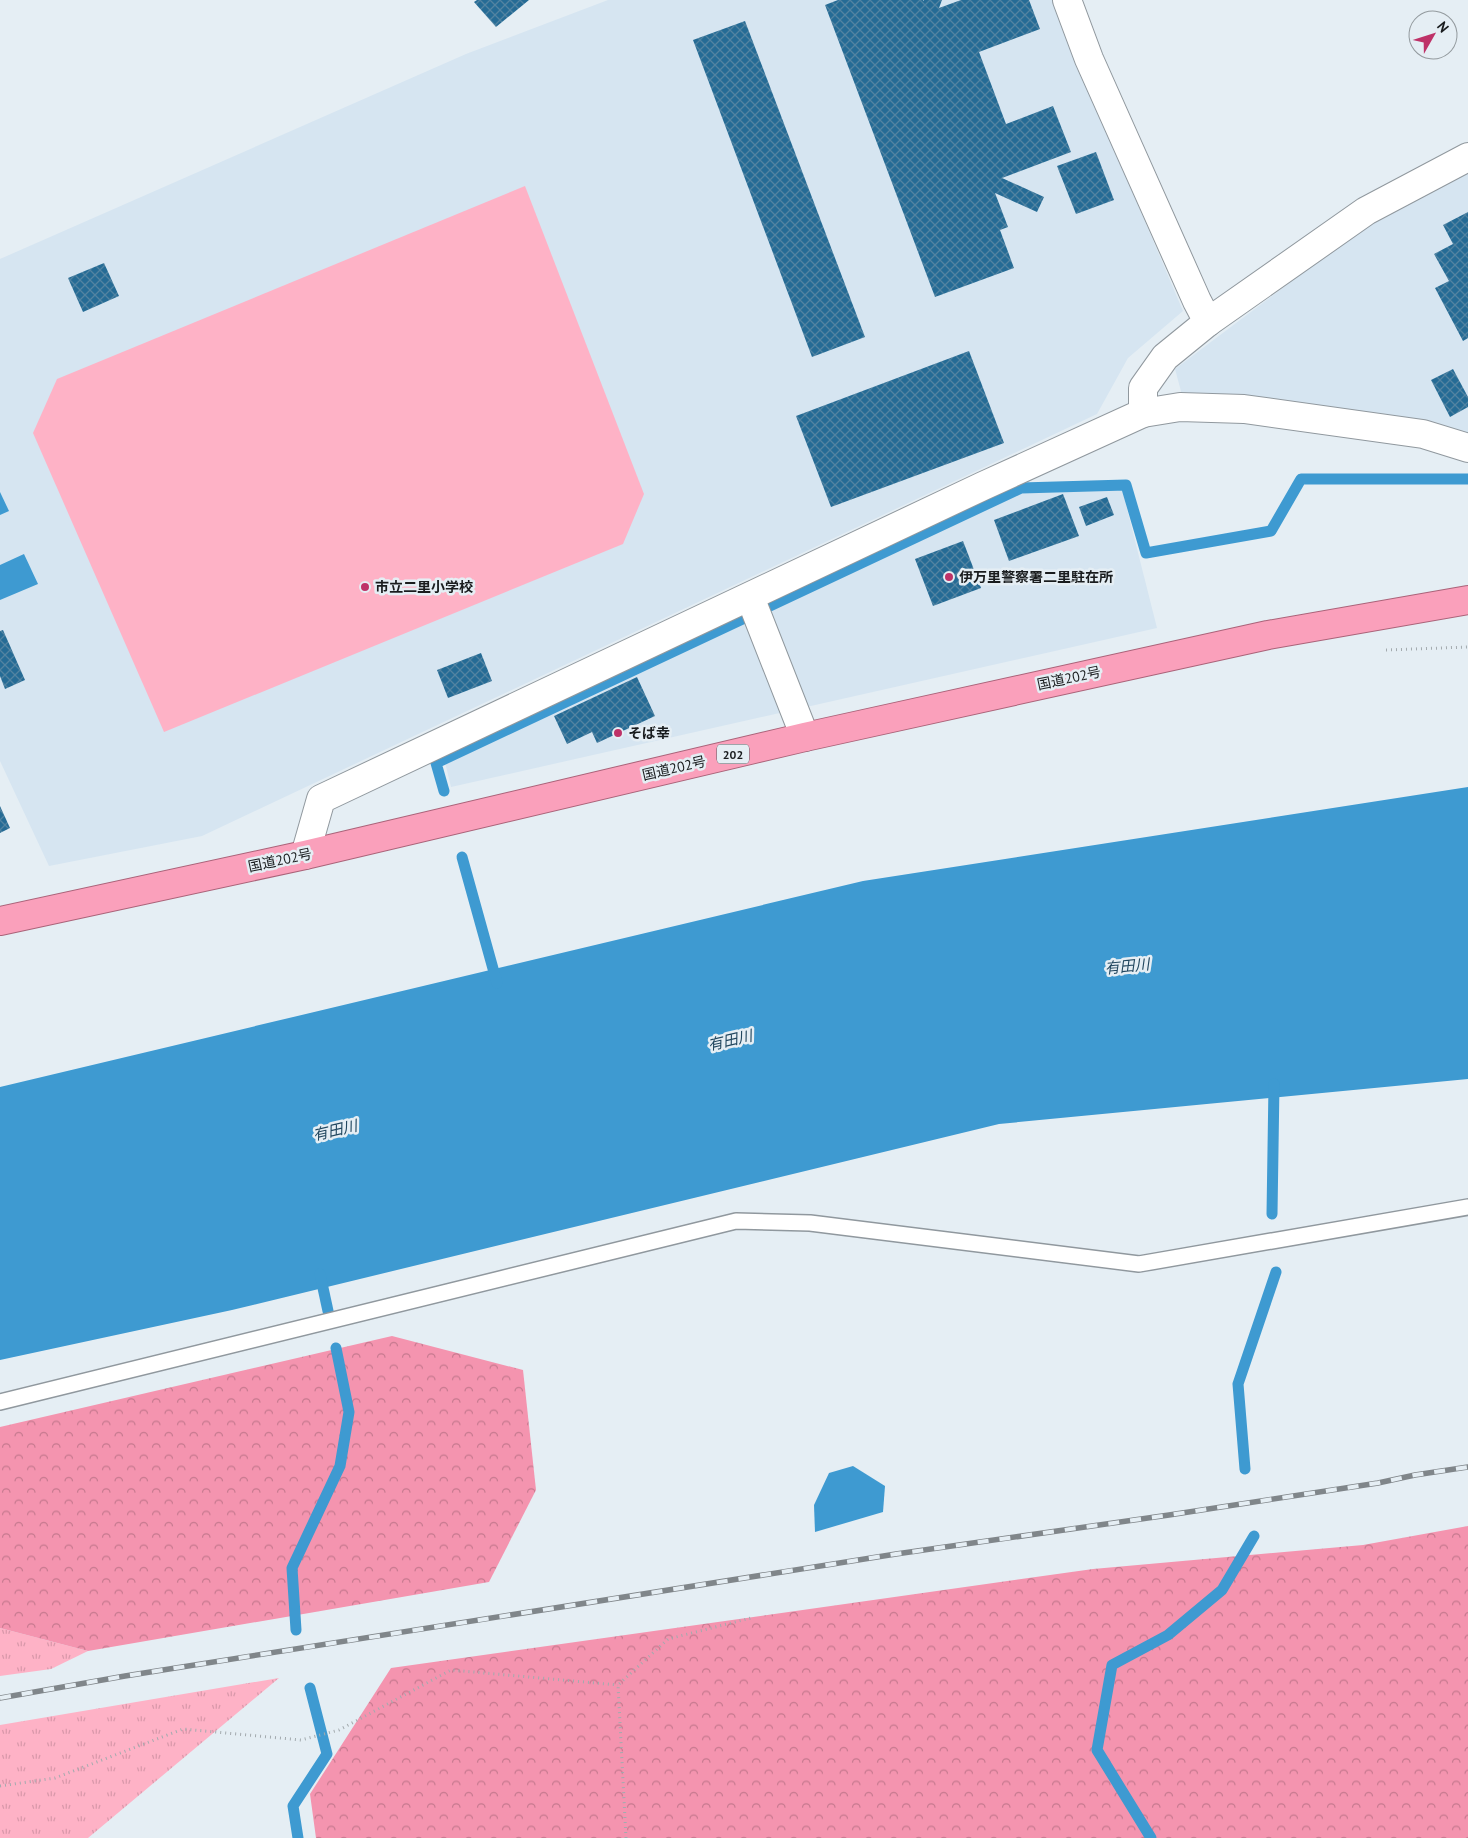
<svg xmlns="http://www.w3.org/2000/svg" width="1468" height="1838" font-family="'PT Sans','Noto Sans JP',sans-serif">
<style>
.built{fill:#d6e5f1}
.grass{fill:url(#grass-tufts)}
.forest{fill:url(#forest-crowns)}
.pitch{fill:#feb2c6}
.water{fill:#3e9ad1}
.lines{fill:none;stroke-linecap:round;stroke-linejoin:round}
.stream{stroke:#3e9ad1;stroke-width:11}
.building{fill:url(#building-cross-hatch)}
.service-casing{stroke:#90989e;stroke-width:18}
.minor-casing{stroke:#90989e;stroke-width:30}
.trunk-casing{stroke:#aa6379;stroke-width:30}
.path{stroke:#a3aaae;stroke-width:3;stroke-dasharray:1 4;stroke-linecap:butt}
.service{stroke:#fff;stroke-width:15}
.minor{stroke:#fff;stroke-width:28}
.trunk{stroke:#faa0bb;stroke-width:28}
.rail-casing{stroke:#80868a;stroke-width:5.5}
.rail{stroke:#e5eef4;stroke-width:4;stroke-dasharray:11;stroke-linecap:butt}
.poi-dot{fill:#be3268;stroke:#e5eef4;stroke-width:2}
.labels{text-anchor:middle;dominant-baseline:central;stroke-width:5;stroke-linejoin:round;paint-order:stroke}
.shield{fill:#e5eef4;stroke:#565b5e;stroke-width:1}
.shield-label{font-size:12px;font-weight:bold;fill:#191c1e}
.poi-label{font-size:14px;font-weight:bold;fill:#191c1e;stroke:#e5eef4;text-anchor:start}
.street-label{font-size:14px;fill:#191c1e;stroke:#e5eef4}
.water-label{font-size:15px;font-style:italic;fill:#21475f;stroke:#e5eef4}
</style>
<defs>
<pattern id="grass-tufts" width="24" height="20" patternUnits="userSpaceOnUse" patternTransform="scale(1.25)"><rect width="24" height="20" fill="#feb2c6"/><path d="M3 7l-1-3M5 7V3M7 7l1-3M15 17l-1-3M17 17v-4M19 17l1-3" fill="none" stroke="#d998aa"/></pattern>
<pattern id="forest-crowns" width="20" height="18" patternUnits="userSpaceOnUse" patternTransform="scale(1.25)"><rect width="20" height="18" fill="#f494af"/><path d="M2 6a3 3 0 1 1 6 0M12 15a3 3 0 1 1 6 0" fill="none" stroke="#c5788e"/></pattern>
<pattern id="building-cross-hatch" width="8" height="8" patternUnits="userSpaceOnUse" patternTransform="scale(1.25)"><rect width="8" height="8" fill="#256b95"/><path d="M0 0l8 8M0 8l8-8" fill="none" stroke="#5283a1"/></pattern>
</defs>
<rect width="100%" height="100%" fill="#e5eef4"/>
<!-- built -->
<g class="built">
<polygon points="608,0 1055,0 1080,68 1183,311 1128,358 1097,414 202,836 49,866 0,761 0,259 466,54"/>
<polygon points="1468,173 1468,435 1182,395 1175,369 1356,233"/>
<polygon points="1120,481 1157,628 451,787 443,754 1021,483"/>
</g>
<!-- grass -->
<g class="grass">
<polygon points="0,1628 88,1651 51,1669 0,1676"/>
<polygon points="279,1678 88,1838 0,1838 0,1725"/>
</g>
<!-- forest -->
<g class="forest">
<polygon points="392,1336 523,1370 536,1490 489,1582 88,1651 0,1628 0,1427"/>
<polygon points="1468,1526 1468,1838 316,1838 310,1794 391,1668 1093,1569 1363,1545"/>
</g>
<!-- pitch -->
<polygon class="pitch" points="525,186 644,494 623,544 164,732 33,433 57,379"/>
<!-- water -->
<g class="water">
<polygon points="0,492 9,511 0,515"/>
<polygon points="24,554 38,584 0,600 0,565"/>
<polygon points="1468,787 1468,1079 999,1124 232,1310 0,1360 0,1087 863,881"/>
<polygon points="853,1466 885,1486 883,1512 815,1532 814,1505 829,1473"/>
</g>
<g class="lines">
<!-- stream -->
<g class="stream">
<polyline points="444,791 436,763 1021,488 1126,485 1146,553 1271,531 1301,479 1468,479"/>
<polyline points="462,857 497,983"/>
<polyline points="1272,1214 1274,1084"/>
<polyline points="320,1274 328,1311"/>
<polyline points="1245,1469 1238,1384 1276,1272"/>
<polyline points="296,1630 292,1568 340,1466 349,1412 336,1348"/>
<polyline points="298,1838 293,1806 327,1754 310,1688"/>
<polyline points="1151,1838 1097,1750 1112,1665 1168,1635 1222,1590 1254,1536"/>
</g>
</g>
<!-- building -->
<g class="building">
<polygon points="477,0 529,0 496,27 474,2"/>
<polygon points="838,0 923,0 924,1 924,0 942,0 939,8 961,0 1029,0 1040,29 979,52 1006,124 1053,106 1071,152 1002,178 1044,197 1037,212 995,193 1008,227 1000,230 1014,268 935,297 825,5"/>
<polygon points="745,21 865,337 812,357 693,40"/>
<polygon points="1096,152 1114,200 1076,214 1057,166"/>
<polygon points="1468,212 1468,338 1463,341 1435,288 1449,281 1434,254 1453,244 1443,225"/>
<polygon points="104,263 119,296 83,312 68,278"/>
<polygon points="969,351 1004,443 831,507 796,416"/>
<polygon points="1453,369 1468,397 1468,407 1450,417 1431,380"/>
<polygon points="1063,494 1079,536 1009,561 994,520"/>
<polygon points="1107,497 1114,515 1086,526 1079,507"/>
<polygon points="963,541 981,588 933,606 915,559"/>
<polygon points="3,630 25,680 5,689 0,676 0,631"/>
<polygon points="481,653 492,681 448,698 437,670"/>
<polygon points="637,677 655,716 597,743 592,732 567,744 554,716"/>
<polygon points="0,806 10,828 0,833"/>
</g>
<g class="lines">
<!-- service casing -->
<g class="service-casing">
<polyline id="service" points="0,1402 736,1221 810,1223 1139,1264 1468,1207"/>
</g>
<!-- minor casing -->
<g class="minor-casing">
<g id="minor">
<polyline points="1067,0 1089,59 1197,301 1208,322"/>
<polyline points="1143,413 1180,407 1244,409 1423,434 1468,448"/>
<polyline points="750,597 805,737"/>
<polyline points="305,855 321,799 983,486 1143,413 1143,388 1165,357 1208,322 1366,211 1468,157"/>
</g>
</g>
<!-- trunk casing -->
<g class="trunk-casing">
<polyline id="trunk" points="0,921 305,855 805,737 1268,635 1468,600"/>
</g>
<!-- path -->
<g class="path">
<polyline points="1386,650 1468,647"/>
<polyline points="0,1786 55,1778 183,1729 301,1740 339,1730 451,1670 618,1685"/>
<polyline points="626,1838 618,1685 668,1639 751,1618"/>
</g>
<!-- service -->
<use href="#service" class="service"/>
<!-- minor -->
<use href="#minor" class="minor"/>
<!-- trunk -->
<use href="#trunk" class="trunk"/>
<!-- rail casing -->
<g class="rail-casing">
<polyline id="rail" points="0,1698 125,1676 896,1554 1169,1515 1378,1483 1415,1475 1468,1467"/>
</g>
<!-- rail -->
<use href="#rail" class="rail"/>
</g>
<!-- markers -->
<g class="poi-dot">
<circle cx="949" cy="577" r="5"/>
<circle cx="365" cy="587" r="5"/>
<circle cx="618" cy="733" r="5"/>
</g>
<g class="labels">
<!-- shield labels -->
<rect class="shield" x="717" y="744.5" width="32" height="19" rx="4"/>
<g class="shield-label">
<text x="733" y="754">202</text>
</g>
<!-- poi labels -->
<g class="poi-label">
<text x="959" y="577">伊万里警察署二里駐在所</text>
<text x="375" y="587">市立二里小学校</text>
<text x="628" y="733">そば幸</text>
</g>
<!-- street labels -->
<g class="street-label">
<text transform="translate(1069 678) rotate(-12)">国道202号</text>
<text transform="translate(674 768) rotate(-13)">国道202号</text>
<text transform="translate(280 860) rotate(-12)">国道202号</text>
</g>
<!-- water labels -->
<g class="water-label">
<text transform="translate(1127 966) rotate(-6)">有田川</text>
<text transform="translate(730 1040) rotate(-13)">有田川</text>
<text transform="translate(335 1130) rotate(-13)">有田川</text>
</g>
</g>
<!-- north arrow -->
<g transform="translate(1433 35) rotate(51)"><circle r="24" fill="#e5eef4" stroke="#939a9e"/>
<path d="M0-4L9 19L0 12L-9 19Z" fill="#be3268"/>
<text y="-8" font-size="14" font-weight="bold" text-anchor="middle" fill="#191c1e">N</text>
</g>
</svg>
